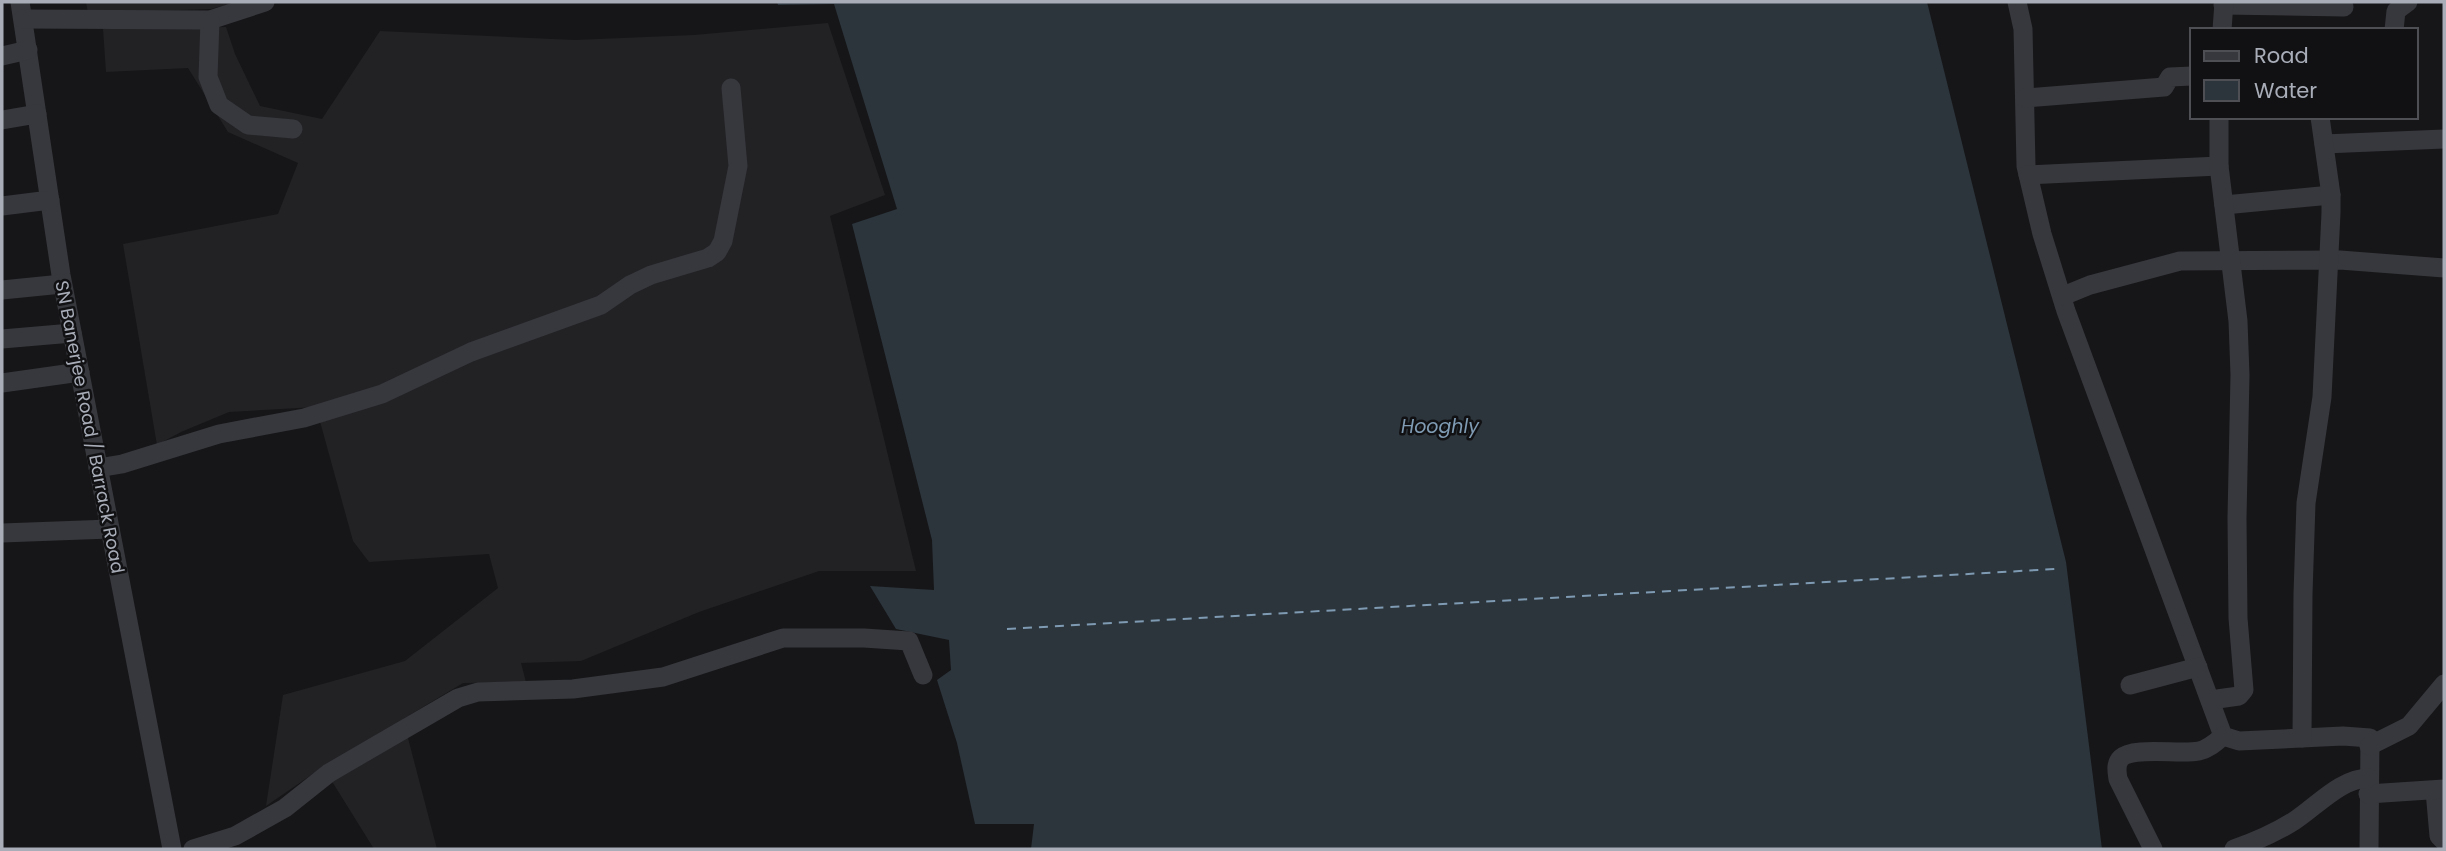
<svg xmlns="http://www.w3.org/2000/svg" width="2446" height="851" font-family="Poppins,sans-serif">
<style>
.built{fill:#222225}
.water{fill:#2c353c}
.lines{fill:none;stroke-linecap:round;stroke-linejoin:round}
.ferry{stroke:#7f9bb3;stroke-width:2;stroke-dasharray:9 7;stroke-linecap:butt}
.minor{stroke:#37383d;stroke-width:19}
.labels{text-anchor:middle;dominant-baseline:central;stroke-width:5;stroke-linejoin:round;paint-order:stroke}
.street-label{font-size:18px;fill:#a8adb8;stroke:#111113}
.water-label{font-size:19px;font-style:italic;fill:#7f9bb3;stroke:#111113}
</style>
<rect width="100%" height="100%" fill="#161618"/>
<!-- built -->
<g class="built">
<polygon points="86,2 237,2 211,9 88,13"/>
<polygon points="828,23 885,195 830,216 916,571 819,571 699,612 581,661 521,663 526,682 463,683 403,719 437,849 374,849 323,767 266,806 283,695 405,661 498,588 489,554 369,562 353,541 316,407 229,412 181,432 157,445 123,244 278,214 298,163 228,132 188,68 106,72 103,29 226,27 235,54 260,106 322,119 380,31 575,40 694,35"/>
</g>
<!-- water -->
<polygon class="water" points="777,2 1927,2 2066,562 2102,849 1031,849 1034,824 975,824 957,743 937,680 951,670 949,640 896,629 870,586 934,590 932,540 852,224 897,209 834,4 778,5"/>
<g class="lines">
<!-- ferry -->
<polyline class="ferry" points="1007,629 2055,569"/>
<!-- minor -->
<g class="minor">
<polyline points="20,2 61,275 172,849"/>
<polyline points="2017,2 2023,29 2026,166 2042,234 2066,311 2223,736 2239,741 2343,736 2370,738 2369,849"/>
<polyline points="2223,5 2344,7"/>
<polyline points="23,19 210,20 265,2"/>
<polyline points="210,20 208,77 219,105 248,125 293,129"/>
<polyline points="2222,30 2224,2"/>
<polyline points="2394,30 2396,11 2408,2"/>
<polyline points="2,56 28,50"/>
<polyline points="2025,98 2164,87 2170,77 2192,76"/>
<polyline points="2,120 37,114"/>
<polyline points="2324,144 2444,139"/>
<polyline points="2028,175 2219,166"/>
<polyline points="2224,205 2331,195"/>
<polyline points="2,206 50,200"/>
<polyline points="2,290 62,284"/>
<polyline points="2063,296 2090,285 2180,261 2340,260 2444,268"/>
<polyline points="2,339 72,333"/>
<polyline points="2,383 80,372"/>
<polyline points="98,468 122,464 219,434 304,418 382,394 471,352 601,305 630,285 651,275 708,258 717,252 723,241 738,166 731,88"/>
<polyline points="2,533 110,529"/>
<polyline points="2130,685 2198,667"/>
<polyline points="2210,700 2239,696 2244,690 2238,618 2237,518 2240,375 2238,321 2219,166 2219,117"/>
<polyline points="2302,738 2303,594 2306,503 2322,397 2331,213 2331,195 2320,117"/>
<polyline points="2369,746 2409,726 2444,684"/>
<polyline points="2435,791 2439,836 2444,841"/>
<polyline points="2368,794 2444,789"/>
<polyline points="193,849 235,836 285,808 329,773 458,698 478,692 573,689 663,677 783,638 864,638 909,641 923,675"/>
<path d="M2153 849 2118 779C2117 772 2115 764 2121 758 2133 746 2181 755 2199 751 2209 749 2216 742 2223 736"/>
<path d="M2234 849C2254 842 2275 833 2294 821 2317 806 2341 778 2369 778"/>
</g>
</g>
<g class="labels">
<!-- street labels -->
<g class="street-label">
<text transform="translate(90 427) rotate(79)">SN Banerjee Road / Barrack Road</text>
</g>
<!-- water labels -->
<g class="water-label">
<text x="1440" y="426">Hooghly</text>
</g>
</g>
<!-- border -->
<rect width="2446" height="851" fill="none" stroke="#a8adb8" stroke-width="7"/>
<!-- legend -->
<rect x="2190" y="28" width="228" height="91" fill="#111113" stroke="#4d4f55" stroke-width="2"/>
<rect x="2204" y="51" width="35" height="10" fill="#37383d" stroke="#4d4f55" stroke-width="2"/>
<text x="2254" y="63" font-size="21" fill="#a8adb8">Road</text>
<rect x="2204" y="80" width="35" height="21" fill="#2c353c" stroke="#4d4f55" stroke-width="2"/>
<text x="2254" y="98" font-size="21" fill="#a8adb8">Water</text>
</svg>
